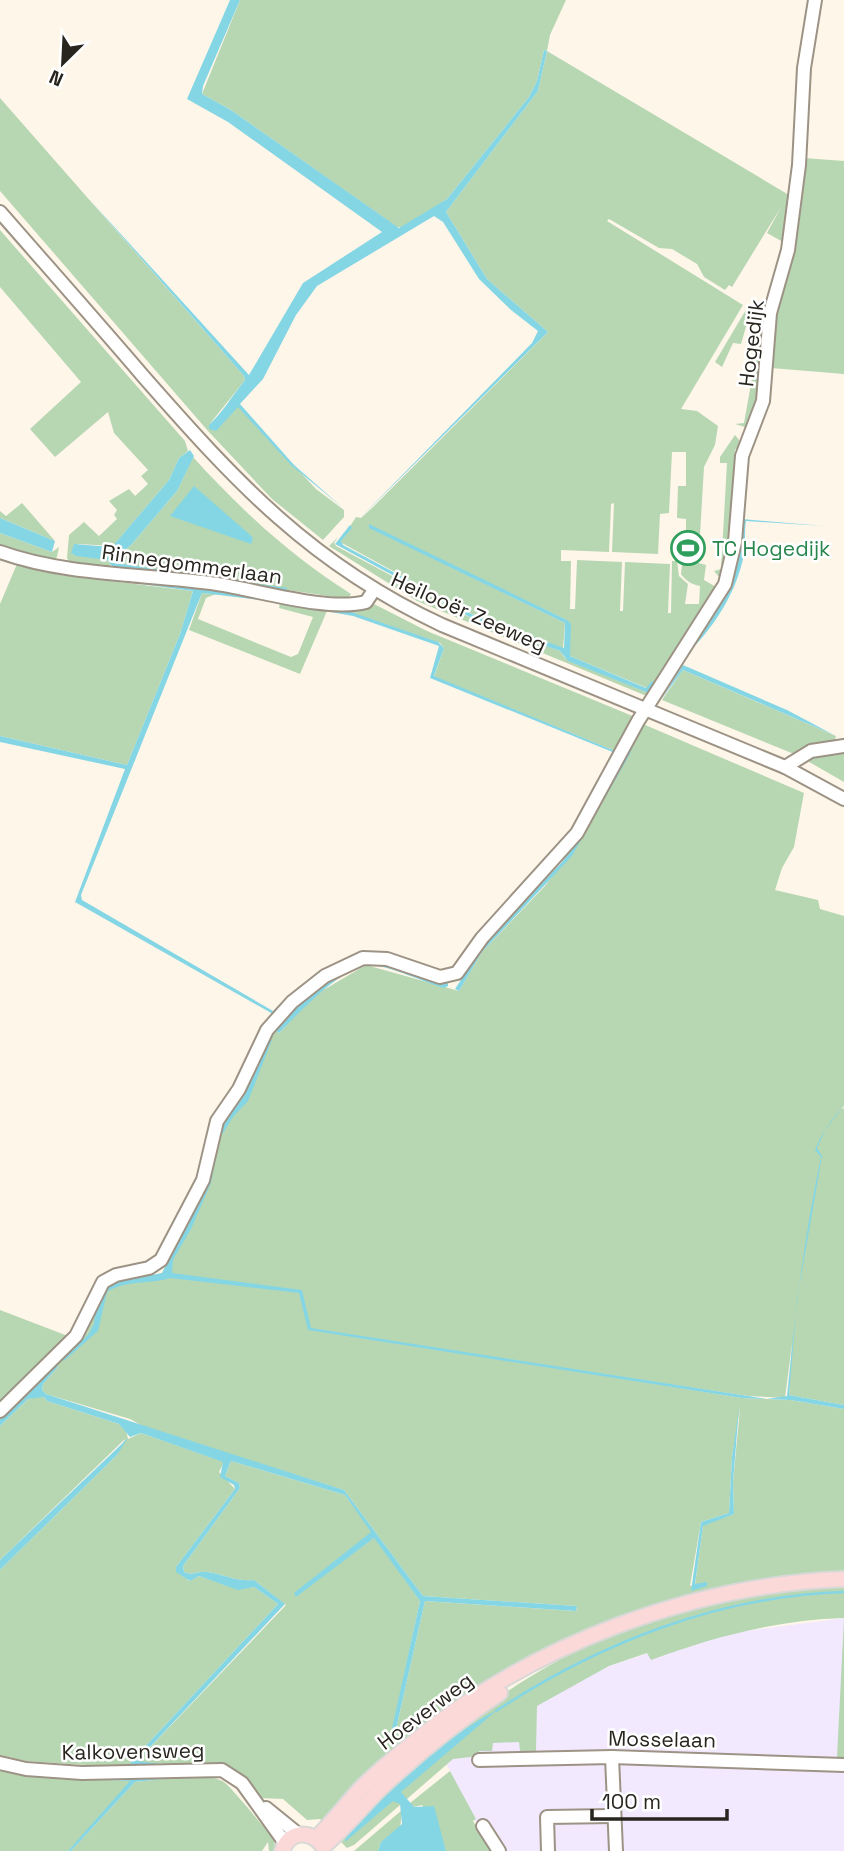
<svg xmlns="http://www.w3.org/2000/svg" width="844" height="1851" font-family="'Space Grotesk',sans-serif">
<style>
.industrial{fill:#f2e9ff}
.green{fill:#b7d7b3;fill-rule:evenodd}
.water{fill:#85d6e4}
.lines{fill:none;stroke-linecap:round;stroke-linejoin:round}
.stream{stroke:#85d6e4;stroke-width:2.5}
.minor-casing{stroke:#9d9385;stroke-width:16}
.major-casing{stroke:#d8d8d7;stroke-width:18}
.minor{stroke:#fff;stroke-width:12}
.major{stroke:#fbd9d9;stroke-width:14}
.labels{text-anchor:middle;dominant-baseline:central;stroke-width:5;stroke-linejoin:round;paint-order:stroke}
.street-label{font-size:21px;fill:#28251f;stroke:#fff}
.leisure-label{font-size:21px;fill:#27864d;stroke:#fff;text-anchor:start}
</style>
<rect width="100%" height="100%" fill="#fff6ea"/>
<!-- industrial -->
<polygon class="industrial" points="844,1618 844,1851 491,1851 445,1761 571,1685 609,1666 648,1653 651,1659 730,1633"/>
<!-- green -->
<g class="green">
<path d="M240 0H566L550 35 547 51 789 195 783 242 767 233 781 207 732 287 729 285 725 290 704 277 697 264 672 249 659 248 609 219 607 221 743 305 681 409 697 411 718 426 715 445 704 467 700 535H686V519L677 518 678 486H686V452H672L669 513 660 514 658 554 612 552 614 503 611 504 609 552 561 550V561H571L570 609H575L577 560 622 562 620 611H623L625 562 670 564 668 613H671L672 561H677L679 576 688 584 685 604H699L700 586C691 584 686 581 681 574L682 565 691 561 706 565 704 580 718 588 649 697 417 601 329 546 338 537 334 543 336 546 467 616 560 651 565 658 646 692 647 688 570 656 567 620 367 526 565 623 563 649 477 617 340 542 356 517 361 518 373 507 548 332 487 279 446 212 538 91 547 51 544 50 537 81 529 97 447 199 404 227H397L231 110 202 94Z"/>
<polygon points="0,98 244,376 245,380 209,425 238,406 316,489 344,510 344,517 323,540 272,499 208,431 0,191"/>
<polygon points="804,158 844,161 844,374 771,368 777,310 792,263"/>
<polygon points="0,230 185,441 188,451 179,458 169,480 113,546 78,544 72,554 107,560 111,563 110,569 71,564 67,558 69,535 84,522 99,536 117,519 114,515 117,510 109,501 129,489 135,496 148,484 141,476 148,470 114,433 108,412 55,457 30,429 81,382 0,287"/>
<polygon points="747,308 750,313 741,344 733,343 722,367 715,362"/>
<polygon points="763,321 762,386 748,428 735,424 744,423 761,328 754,326"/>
<polygon points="735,435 740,441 738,451 735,449 729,537 722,578 719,577 714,571 721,569 727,463 720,463 720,457"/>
<path d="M193 457C242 511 290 555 351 594L348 599 115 564 114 559 131 545 177 491Z"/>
<polygon points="22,503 55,541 0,518 0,511 6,516"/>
<polygon points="0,533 52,552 59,547 57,557 51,563 0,550"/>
<polygon points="17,564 60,575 193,591 180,634 127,765 0,736 0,604"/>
<polygon points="202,593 216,594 206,598 198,619 291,657 298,654 313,617 279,608 280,603 327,611 300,674 189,630"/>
<polygon points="374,604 427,631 635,717 617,754 613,753 615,751 434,677 444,648 440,643 336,608"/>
<polygon points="683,670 836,736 835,740 816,743 794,754 662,700"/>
<path d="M643 724 804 793 794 847 782 868 775 890 818 900 820 909 844 916V1106L841 1109 844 1108V1405L789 1395 792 1344 785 1398 748 1396 502 1359 742 1398 790 1400 844 1409V1574L749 1584 515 1669 326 1825 320 1819 307 1820 283 1799 258 1798 242 1778 171 1764 136 1762 286 1605 254 1580C236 1582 224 1574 207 1572 198 1571 193 1576 184 1572L183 1566 240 1488 239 1483 225 1476 231 1461 345 1495 372 1532 295 1593 296 1596 375 1537 420 1601 390 1741 394 1738 425 1601 576 1611 577 1606 423 1596 344 1490 148 1429 130 1419 46 1394 42 1390 43 1384 58 1367 55 1364 87 1332 96 1304 110 1284 147 1279 164 1272 192 1219 217 1136 251 1084 275 1030 279 1033 315 995 366 965 459 991 482 952 544 887 582 838ZM740 1408 733 1482 734 1514 703 1525 695 1585 690 1586 701 1522 729 1513 732 1457Z"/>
<polygon points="844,749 844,782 804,759"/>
<polygon points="0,1310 68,1336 0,1401"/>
<polygon points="43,1396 47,1401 119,1424 126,1430 128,1439 141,1433 224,1462 219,1472 235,1489 176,1567 189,1581 199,1576 238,1589 254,1587 278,1604 141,1751 131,1762 131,1768 26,1761 0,1755 0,1570 117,1455 125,1439 0,1560 0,1426 28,1399"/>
<path d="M844 1584V1761L837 1757 844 1618C777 1620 713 1637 651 1660L647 1653 609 1666 537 1706 536 1751H520L519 1742 493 1743 492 1751H479V1756L453 1759 354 1845 347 1848 338 1839C430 1739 547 1646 681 1611 735 1596 789 1590 844 1584Z"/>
<polygon points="0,1771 35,1777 130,1781 131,1784 68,1851 0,1851"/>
<polygon points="450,1771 476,1819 473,1821 491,1851 446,1851 439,1830 422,1805 414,1807 410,1803"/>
<path d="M191 1776C203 1776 214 1776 224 1782 232 1788 263 1826 268 1832L272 1829 276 1851H269L268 1842 262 1851H71L135 1782Z"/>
<polygon points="402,1810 400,1829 381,1842 378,1851 354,1851"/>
</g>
<!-- water -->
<g class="water">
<path d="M230 0H240L203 86 202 94 231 110 399 228 447 199 529 97 537 81 544 50 547 51 538 91 446 212 487 279 548 332 359 519 532 343 538 331 511 310 479 279 443 222 434 216 317 286 296 315 263 379 240 404 294 465 343 508 291 465 238 407 216 431 209 429V425C223 412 232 396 245 380L244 376 89 199 249 375 303 283 382 232 228 122 187 99Z"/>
<polygon points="190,450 194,456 177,491 131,545 114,559 115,563 287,588 287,591 113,567 107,560 76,556 71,553 74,544 112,547 169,480 179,458"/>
<polygon points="194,486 248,533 253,538 251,544 170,516"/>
<polygon points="0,518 55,541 52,552 0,533"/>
<path d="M742 519 824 526 746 521C744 532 746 543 744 554 737 591 716 624 691 650L716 612 733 577Z"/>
<polygon points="369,524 567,620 571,624 570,656 646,688 652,681 656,683 650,693 646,692 568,661 560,651 479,622 335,544 350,525 352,528 341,541 343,545 477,617 564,648 565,623 369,528"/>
<polygon points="31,567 271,596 269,601 202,593 81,895 82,900 273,1011 279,1005 281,1007 273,1014 75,902 125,769 0,742 0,736 127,765 180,634 193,591 30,569"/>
<polygon points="281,598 351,612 438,642 444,648 434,676 615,751 615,753 430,678 439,646 353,616 280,603"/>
<polygon points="683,665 787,710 834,735 683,670 661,700"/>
<polygon points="641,723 630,754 572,856 482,952 459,991 455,989 487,940 562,862 580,838"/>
<path d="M377 961 448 983V986L444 988C423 982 391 966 370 965 344 964 297 1015 279 1033L275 1030C301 999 334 966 377 961Z"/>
<path d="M269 1038 272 1040 248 1101 233 1117 220 1138 211 1183 191 1229 173 1260 172 1273 302 1290 311 1328 748 1396 767 1399 787 1396C795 1315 804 1236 821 1157L815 1150C822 1132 831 1120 844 1106L825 1130 817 1148 822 1156 797 1300 789 1395 844 1405V1409L790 1400 742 1398 308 1330 299 1293 170 1278C148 1285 128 1279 107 1292L98 1331 64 1361 61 1358 88 1335 94 1324 96 1304 107 1284 162 1273 204 1186 217 1131 244 1096Z"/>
<path d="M55 1364 58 1367 43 1384 42 1390 46 1394 344 1490 423 1596 577 1606 576 1611 425 1601 394 1738 389 1742 420 1601 374 1538 296 1597 294 1593 371 1532 345 1495 231 1461 225 1476 239 1483 240 1488 183 1566 184 1572C193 1576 198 1571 207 1572 224 1574 236 1582 254 1580L285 1604 137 1761 162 1764 161 1767 131 1768V1762L141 1751 278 1604 254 1587 238 1590 199 1576 190 1581 176 1572V1567L235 1489 234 1485 220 1477 223 1462 141 1433 130 1437 119 1424 47 1401 44 1397 28 1399 0 1426V1417Z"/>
<polygon points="739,1408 733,1482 734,1514 703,1526 695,1584 707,1582 707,1586 691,1591 701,1522 729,1513 732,1457"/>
<polygon points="128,1438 117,1455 0,1570 0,1560"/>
<path d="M496 1711 401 1792 414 1807 434 1806 446 1851H378L381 1842 402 1824 400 1804 393 1801 345 1842 346 1834C387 1795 445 1735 496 1711Z"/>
<polygon points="0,1766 191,1776 135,1782 71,1851 68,1851 130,1781 35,1777 0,1771"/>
</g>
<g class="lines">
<!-- stream -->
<path class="stream" d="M496 1711C599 1643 719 1596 844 1592"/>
<!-- minor casing -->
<g class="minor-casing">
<g id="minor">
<path d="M0 212C48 267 96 321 143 376 236 482 311 564 442 625L785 767 844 799"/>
<path d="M0 552C66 576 148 574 217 584 258 590 328 612 366 602L374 590"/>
<polyline points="785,767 811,751 844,746"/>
<polyline points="0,1411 76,1336 103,1282 116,1275 149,1268 161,1260 203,1180 217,1121 239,1089 267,1030 292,1002 325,976 363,958 387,959 440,977 457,973 482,938 577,833 638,721 725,584 735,542 742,456 763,401 770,313 788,250 799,165 804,68 815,0"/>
<polyline points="612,1757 616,1851"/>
<polyline points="479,1760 612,1757 844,1765"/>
<polyline points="0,1763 26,1769 82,1773 222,1770 242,1783 285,1843"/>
<polyline points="266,1808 298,1834"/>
<polyline points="483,1826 499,1851"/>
<polyline points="548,1851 547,1817 613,1816"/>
</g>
</g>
<!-- major casing -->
<g class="major-casing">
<g id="major">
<path d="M316 1838C333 1822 346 1804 362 1787 378 1771 396 1756 414 1742 532 1644 692 1585 844 1579"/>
<path d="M323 1847C344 1829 361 1808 380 1789 417 1754 458 1721 500 1693"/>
<path d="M282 1851C289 1832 308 1829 321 1844"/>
</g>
</g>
<!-- minor -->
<use href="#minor" class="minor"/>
<!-- major -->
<use href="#major" class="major"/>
</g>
<!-- icons -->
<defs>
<g id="stadium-ring" transform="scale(1.75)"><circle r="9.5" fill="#fff" stroke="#2e9e5b" stroke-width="1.5"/><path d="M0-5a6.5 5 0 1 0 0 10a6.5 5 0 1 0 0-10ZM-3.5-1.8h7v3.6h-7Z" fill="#2e9e5b"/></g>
</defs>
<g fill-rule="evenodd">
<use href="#stadium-ring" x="688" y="548"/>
</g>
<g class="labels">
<!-- street labels -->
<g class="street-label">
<text transform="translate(751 343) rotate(-83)">Hogedijk</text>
<text transform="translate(192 564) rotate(8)">Rinnegommerlaan</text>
<text transform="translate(469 612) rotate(24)">Heilooër Zeeweg</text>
<text transform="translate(425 1711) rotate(-37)">Hoeverweg</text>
<text transform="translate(662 1739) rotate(1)">Mosselaan</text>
<text transform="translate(133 1751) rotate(-1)">Kalkovensweg</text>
</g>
<!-- leisure labels -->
<g class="leisure-label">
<text x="712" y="548">TC Hogedijk</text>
</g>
</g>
<!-- north arrow -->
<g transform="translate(63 63) rotate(204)" stroke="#ffffff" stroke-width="5" paint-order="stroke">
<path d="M0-5L12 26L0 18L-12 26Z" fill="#28251f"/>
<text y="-10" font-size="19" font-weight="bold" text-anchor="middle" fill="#28251f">N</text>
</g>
<!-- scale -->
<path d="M592 1809v10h135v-10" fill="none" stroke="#28251f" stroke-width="3.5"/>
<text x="602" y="1809" font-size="21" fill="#28251f" stroke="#ffffff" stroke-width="5" paint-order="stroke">100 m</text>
</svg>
